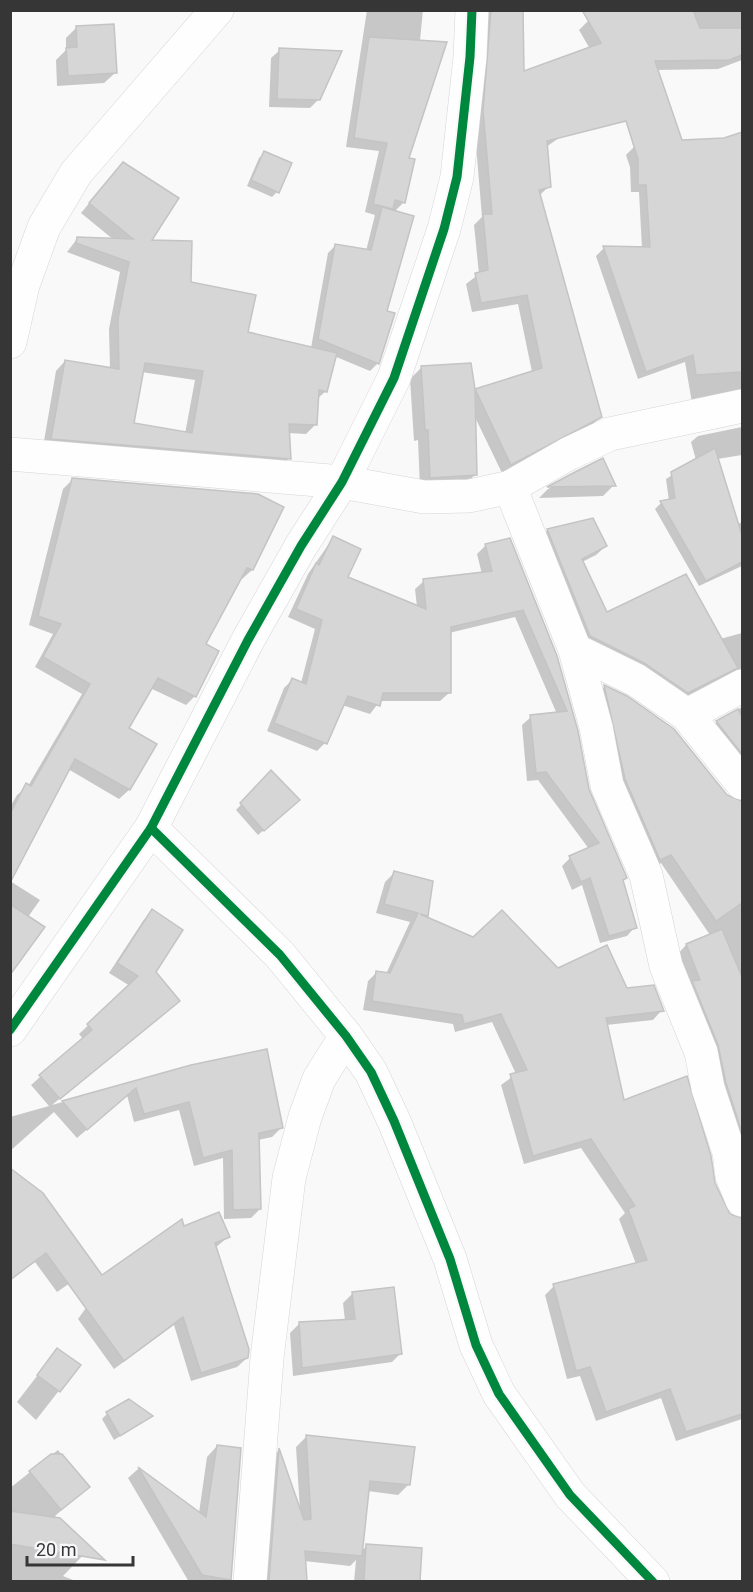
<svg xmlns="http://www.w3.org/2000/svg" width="753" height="1592" font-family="Roboto,sans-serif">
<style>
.shadow{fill:#0003;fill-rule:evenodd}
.building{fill:#d7d6d7;stroke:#c4c4c4;stroke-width:1.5;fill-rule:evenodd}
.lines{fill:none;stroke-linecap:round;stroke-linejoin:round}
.minor-casing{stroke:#d5d5d6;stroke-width:34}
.minor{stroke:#fefefe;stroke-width:33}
.cycleway-casing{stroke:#f8f8fb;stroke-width:13}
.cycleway{stroke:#00873e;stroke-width:9}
</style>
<rect width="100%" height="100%" fill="#f9f9fa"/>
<!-- shadow -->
<g class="shadow">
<path d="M367 10H423L404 202 394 212 378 363 370 371 334 356 326 391 317 399 316 424 306 434 288 433 289 458 280 467 43 447 56 371 65 361 110 369 109 329 120 272 67 252 77 239 114 240 81 213 114 173 150 241 190 283 246 334 311 348 328 253 336 245 366 251 375 215 365 212 379 151 346 147ZM141 372 195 380 185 434 132 424Z"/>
<polygon points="479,10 522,10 523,74 590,49 579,30 588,21 611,10 742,10 742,60 718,69 657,70 546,147 549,186 539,196 600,417 591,426 502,473 474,415 475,475 464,485 420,488 418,440 414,441 410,379 421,368 473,393 532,372 518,304 472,312 466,284 479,274 474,225 482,217 474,121"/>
<polygon points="76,28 115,73 104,83 57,86 56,60 66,50 66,38"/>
<polygon points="280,50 319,99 310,108 269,107 271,58"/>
<polygon points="678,133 681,142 724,140 741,134 742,139 742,357 738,359 742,373 742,398 692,403 685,362 638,379 596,256 604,248 642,249 639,192 631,192 630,167 626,155 634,147"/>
<polygon points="265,153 277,192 272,197 247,186 259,158"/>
<polygon points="742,427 742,455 717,459 738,524 742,522 742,566 699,586 655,509 661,503 669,501 666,479 696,460 691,442 698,436"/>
<polygon points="602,460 614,485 603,496 539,498 548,489"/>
<polygon points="72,480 282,508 252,570 242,579 240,578 204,645 195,696 186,705 150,688 127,728 155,745 129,790 119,799 68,769 10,839 10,807 17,795 28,786 82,694 35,667 53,634 29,625 63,489"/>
<polygon points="548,530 606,546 596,555 582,562 606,614 720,639 742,633 742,679 678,702 581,645 538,539"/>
<polygon points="333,538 346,578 417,607 415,589 424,581 482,574 477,554 486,545 556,656 587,789 621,881 635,927 627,936 600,943 582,885 572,890 562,866 570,858 589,849 538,780 527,781 522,725 531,717 557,714 515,617 449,633 449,693 440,701 380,701 370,714 342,705 325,743 317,751 267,731 284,688 292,680 301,683 315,629 288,617 308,574"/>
<polygon points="604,687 626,698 726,796 734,802 742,803 742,1183 677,955 686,945 710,935 661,863 651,869 595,696"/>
<polygon points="742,707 742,777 708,731 717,722"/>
<polygon points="271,772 293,805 258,835 236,810"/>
<polygon points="395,872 426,915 424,917 473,939 558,970 626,990 662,1010 653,1020 606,1025 623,1102 713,1183 729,1216 742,1219 742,1419 676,1441 661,1398 596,1421 580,1376 567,1379 545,1295 554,1286 636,1264 619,1219 625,1213 581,1148 524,1164 501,1085 516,1074 492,1022 455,1032 453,1024 363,1010 368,981 377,972 386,974 410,922 376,913 385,882"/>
<polygon points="10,881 40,900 28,917 10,972"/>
<polygon points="152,911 154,972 178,1001 52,1105 191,1066 281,1128 272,1137 258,1140 260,1209 251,1218 224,1219 223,1158 194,1166 179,1110 134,1122 127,1095 77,1138 54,1112 10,1151 10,1117 49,1106 31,1085 83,1039 79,1034 130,986 109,973 143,921"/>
<polygon points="10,1170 83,1274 57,1292 35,1262 10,1280"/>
<polygon points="182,1228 228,1237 215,1248 247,1358 237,1367 191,1381 174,1325 114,1369 78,1319 111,1273"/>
<polygon points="352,1294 401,1353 392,1362 293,1376 290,1333 299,1324 345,1321 343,1303"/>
<polygon points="57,1350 79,1365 36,1420 17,1402"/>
<polygon points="107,1414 151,1416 114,1440 102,1419"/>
<polygon points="306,1437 409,1484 398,1495 368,1491 361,1551 367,1546 420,1549 418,1582 354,1582 356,1560 350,1566 304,1561 305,1582 260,1582 269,1460 278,1451 300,1511 296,1447"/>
<polygon points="217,1446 240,1449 230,1582 189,1582 128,1478 138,1469 199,1513 207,1457"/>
<polygon points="58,1450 88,1487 55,1516 90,1548 63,1576 78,1582 10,1582 10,1488"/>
</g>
<!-- building -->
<g class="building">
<polygon points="491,10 523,10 524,71 601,43 582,10 693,10 700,28 742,28 742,55 729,60 655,61 682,140 724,138 742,132 742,372 696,375 693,355 646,372 603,246 650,247 646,185 638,185 638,159 626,121 547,141 551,187 539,190 602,417 511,465 475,389 542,368 527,295 481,303 475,273 488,270 483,214 492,214 483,110"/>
<polygon points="114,24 117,73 68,76 66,48 77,47 76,26"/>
<polygon points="369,37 447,42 409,158 415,159 405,203 395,200 393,209 373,204 387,143 354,138"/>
<polygon points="279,48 342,51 320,100 277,99"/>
<polygon points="264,151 292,163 279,193 251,180"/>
<path d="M123 162 179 198 152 240 192 241 191 282 256 295 248 332 337 353 327 392 319 390 317 425 289 424 291 459 51 439 65 360 119 369 118 319 129 262 76 243 77 237 133 239 89 203ZM145 363 203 371 192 433 134 423Z"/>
<polygon points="382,207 414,216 387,311 395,313 379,364 318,339 335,244 371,250"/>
<polygon points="471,363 475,389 477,475 430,478 428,430 425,430 421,366"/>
<polygon points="715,448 742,535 742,562 706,581 660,501 675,498 671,472"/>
<polygon points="603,458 616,486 547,487 577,471"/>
<polygon points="72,478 258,494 284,507 253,570 247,568 206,644 219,651 196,697 158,678 129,728 157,744 130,790 75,759 10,883 10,814 26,783 31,786 90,684 43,657 61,624 38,616"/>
<polygon points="593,518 607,546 582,559 607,612 686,574 738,668 688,693 644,663 590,636 547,529"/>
<polygon points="333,536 361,549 348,577 426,609 423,579 492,571 485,544 510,538 557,656 578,731 589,789 627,878 623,880 637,928 609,936 590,878 581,882 569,856 599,843 546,772 536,773 530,715 567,711 523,610 451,627 451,693 383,693 380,706 348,696 327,744 274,723 292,678 306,684 322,620 296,609 316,563 319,565"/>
<polygon points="604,685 627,696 674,729 727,795 742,801 742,903 716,921 671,855 660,860 625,779"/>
<polygon points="738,709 742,717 742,754 716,721"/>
<polygon points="271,770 300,800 264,831 240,803"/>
<polygon points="394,871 433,881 428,916 420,914 473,937 502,910 558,968 607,945 627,988 654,985 664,1011 606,1018 624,1100 687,1076 711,1156 715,1183 730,1214 742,1218 742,1414 686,1432 670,1389 606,1412 590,1367 576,1371 553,1284 647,1260 628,1209 635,1206 591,1139 533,1156 510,1074 527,1070 501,1014 464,1024 462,1015 372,1001 376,971 390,973 418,913 384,904"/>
<polygon points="10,904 45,927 10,975"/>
<polygon points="152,909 183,930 156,972 180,1001 60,1099 39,1075 92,1030 87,1024 138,976 117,963"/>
<polygon points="722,929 742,977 742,1133 726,1083 718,1045 692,981 700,980 686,944"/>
<polygon points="267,1049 283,1128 259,1133 261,1209 233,1210 232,1150 203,1158 189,1102 144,1114 136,1088 87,1130 62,1101 191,1065"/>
<polygon points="10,1168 43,1193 102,1275 182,1219 184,1226 219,1212 230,1237 215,1243 249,1349 248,1358 201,1373 183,1317 124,1361 46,1253 10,1280"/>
<polygon points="394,1287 402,1354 302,1368 299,1322 355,1319 352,1292"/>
<polygon points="57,1348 81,1365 60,1392 37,1375"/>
<polygon points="129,1399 153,1416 120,1436 106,1412"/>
<polygon points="306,1435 415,1447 410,1485 370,1481 362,1556 305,1551 307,1581 269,1581 279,1448 304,1520 311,1519"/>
<polygon points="217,1445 241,1448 231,1580 202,1575 138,1467 206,1517"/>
<polygon points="51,1454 62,1454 90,1487 61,1510 29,1471"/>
<polygon points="10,1511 60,1518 105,1560 10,1544"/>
<polygon points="366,1544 422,1548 420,1581 364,1581"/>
</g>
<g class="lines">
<!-- minor casing -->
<g class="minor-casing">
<g id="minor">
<polyline points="10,342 23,285 44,227 76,173 217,10"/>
<polyline points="10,454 342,482 424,497 469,496 510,487 568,454 610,434 742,406"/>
<polyline points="510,487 575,650 636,680 687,715 742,783"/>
<polyline points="575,650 596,727 607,785 646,875 666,966 701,1052 708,1088 729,1152 732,1176 742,1200"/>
<polyline points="687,715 742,686"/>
<polyline points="151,828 280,955 346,1036 371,1072 394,1121 450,1259 476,1345 499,1394 570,1495 653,1582"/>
<polyline points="10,1030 151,828 248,640 301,546 342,482 394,378 444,229 457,177 470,57 472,10"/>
<polyline points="250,1582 267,1358 289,1178 305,1117 319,1079 346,1036"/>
</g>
</g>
<!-- minor -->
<use href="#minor" class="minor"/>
<!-- cycleway casing -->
<g class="cycleway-casing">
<g id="cycleway">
<polyline points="151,828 280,955 346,1036 371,1072 394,1121 450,1259 476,1345 499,1394 570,1495 653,1582"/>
<polyline points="10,1030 151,828 248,640 301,546 342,482 394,378 444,229 457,177 470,57 472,10"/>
</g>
</g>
<!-- cycleway -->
<use href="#cycleway" class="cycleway"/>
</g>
<!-- border -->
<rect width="753" height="1592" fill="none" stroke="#363637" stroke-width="24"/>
<!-- scale -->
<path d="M27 1556v9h106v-9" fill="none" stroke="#363637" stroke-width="3"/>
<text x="36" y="1556" font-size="18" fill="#363637" stroke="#f8f8fb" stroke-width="4.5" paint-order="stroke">20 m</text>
</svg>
